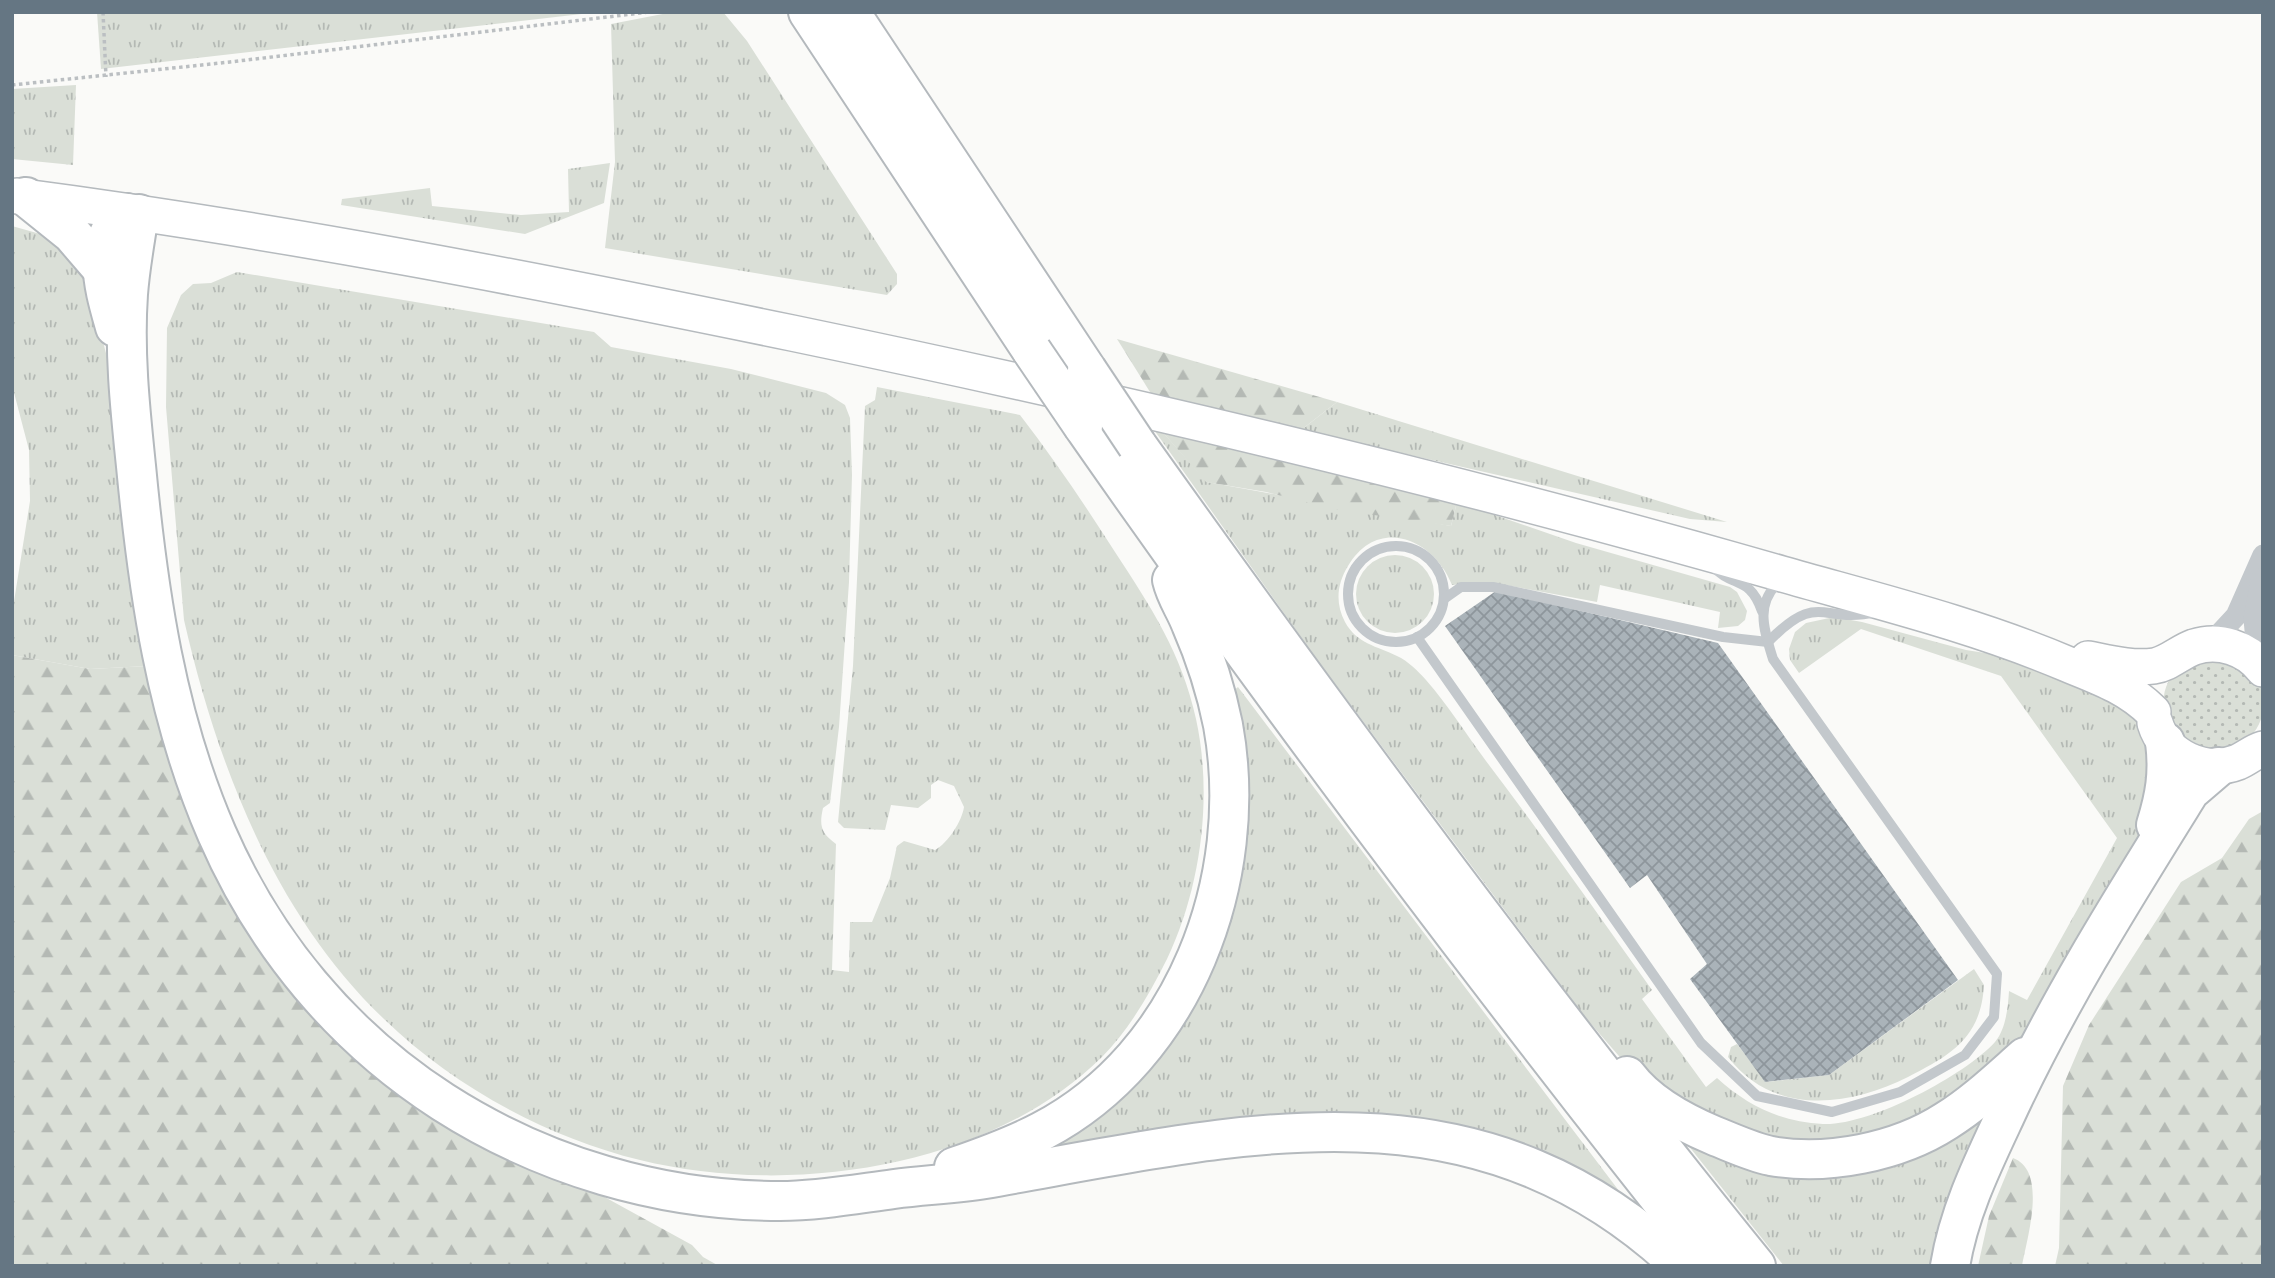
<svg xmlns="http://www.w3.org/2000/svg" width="2275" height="1278" font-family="Signika,sans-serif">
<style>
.grass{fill:url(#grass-tufts)}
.forest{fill:url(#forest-firs)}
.park{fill:url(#park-dots)}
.building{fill:url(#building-cross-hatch)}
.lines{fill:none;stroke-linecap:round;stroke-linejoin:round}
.primary-casing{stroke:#b5babe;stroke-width:38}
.highway-casing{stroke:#b4b9bd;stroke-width:42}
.path{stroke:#bbbfc2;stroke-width:3.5;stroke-dasharray:3.5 3.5;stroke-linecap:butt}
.lane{stroke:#c3c8cc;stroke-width:10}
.street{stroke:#c3c8cc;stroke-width:21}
.primary{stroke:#fff;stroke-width:35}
.highway{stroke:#fff;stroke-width:38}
.highway-bridge-casing{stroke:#b4b9bd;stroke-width:42;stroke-linecap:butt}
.highway-bridge{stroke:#fff;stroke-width:38}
</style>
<defs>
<pattern id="grass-tufts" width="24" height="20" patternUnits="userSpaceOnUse" patternTransform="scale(1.75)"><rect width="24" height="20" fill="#dadfd7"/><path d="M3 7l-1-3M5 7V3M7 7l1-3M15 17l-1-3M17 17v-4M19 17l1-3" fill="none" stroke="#b4b9b4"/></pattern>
<pattern id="forest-firs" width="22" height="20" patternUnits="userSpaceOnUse" patternTransform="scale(1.75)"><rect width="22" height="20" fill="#dadfd7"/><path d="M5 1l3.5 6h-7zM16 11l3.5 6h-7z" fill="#b4b9b4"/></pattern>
<pattern id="park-dots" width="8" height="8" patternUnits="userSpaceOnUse" patternTransform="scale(1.75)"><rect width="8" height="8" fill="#dadfd7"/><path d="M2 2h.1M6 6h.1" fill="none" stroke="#b4b9b4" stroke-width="1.8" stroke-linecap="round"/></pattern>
<pattern id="building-cross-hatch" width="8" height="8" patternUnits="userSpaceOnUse" patternTransform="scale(1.75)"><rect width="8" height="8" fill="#aab3b9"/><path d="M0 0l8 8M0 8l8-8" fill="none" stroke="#8e969c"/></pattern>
</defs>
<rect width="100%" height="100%" fill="#fafaf8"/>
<!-- grass -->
<g class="grass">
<polygon points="97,12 599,12 101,69"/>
<polygon points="673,12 723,12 747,41 897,274 897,284 887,295 605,248 615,162 611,24"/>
<polygon points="76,85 73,165 12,159 12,89"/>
<polygon points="610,163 604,203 525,234 341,205 342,199 430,188 432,206 521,215 569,212 568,169"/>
<polygon points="12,226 51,237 84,270 107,357 148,666 90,669 12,655 12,614 30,501 29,450 12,385"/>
<path d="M237 272 594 332 611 347 731 369 826 393 845 405 850 418 852 475 849 582 839 727 830 803 823 808C819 826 821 833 836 844L832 970 849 972 850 922H872L890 878 897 846 904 841 935 850C948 843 962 821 964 807L954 786 938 780 931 785V798L918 808 891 805 885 830 844 828 838 822 853 666 865 406 875 400 877 387 1020 415C1054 459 1085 505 1115 552 1151 607 1182 654 1196 719 1213 796 1201 888 1167 959 1150 993 1129 1030 1102 1057 988 1169 790 1197 640 1160 546 1137 453 1086 384 1019 274 914 217 764 184 620L166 407 167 328 181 295 193 284 211 283Z"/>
<polygon points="1337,402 1727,522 1690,519 1301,430"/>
<path d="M1152 427 1160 429 1207 482 1451 526 1457 502 1576 543 1730 587 1737 592 1747 611 1745 620 1738 626 1718 628 1720 612 1600 585 1597 602 1489 582 1452 585C1434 539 1378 515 1348 566 1337 584 1335 603 1345 622 1357 644 1377 646 1397 656 1408 661 1418 671 1426 680 1448 705 1466 734 1486 761 1543 836 1597 913 1652 990L1642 999 1706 1087 1717 1078C1748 1106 1781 1122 1823 1124 1869 1126 1964 1076 1995 1042 2006 1029 2008 1007 2009 991L2027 1000 2117 838 2001 676 1861 629 1799 673 1790 660 1789 649 1795 632 1806 623 1834 617 1862 622 1966 650 2004 656 2127 704 2158 760 2145 822 2115 883 2080 952 2014 1049 1936 1118 1792 1152 1645 1086 1585 1017 1320 664Z"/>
<circle cx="1395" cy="594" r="39"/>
<polygon points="1238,687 1635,1212 1486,1144 1021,1154 1192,998 1226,697"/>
<path d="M1974 969 1984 985C1981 1038 1951 1055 1908 1077 1849 1107 1773 1116 1728 1057L1731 1047 1737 1044 1766 1082 1829 1075Z"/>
<polygon points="1991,1099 1939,1266 1784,1266 1684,1140 1764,1170"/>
</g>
<!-- forest -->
<g class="forest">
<polygon points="1117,339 1337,402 1301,430 1155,400"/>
<polygon points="1160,429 1457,502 1451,526 1339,510 1266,492 1206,482"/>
<polygon points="12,655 90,669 148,666 233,901 280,977 359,1062 692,1245 703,1257 719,1266 12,1266"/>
<polygon points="2263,811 2263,1266 2055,1266 2059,1248 2063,1086 2089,1025 2181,882 2222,858 2249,819"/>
<path d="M2013 1158C2048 1171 2027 1238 2022 1266H1978L1989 1216Z"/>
</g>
<!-- park -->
<path class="park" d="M2221 654 2260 683C2271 716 2256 737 2230 754L2183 747C2167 716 2153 703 2175 670Z"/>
<!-- building -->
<polygon class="building" points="1496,591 1718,643 1958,980 1829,1075 1765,1082 1690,979 1707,964 1647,875 1630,888 1445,626"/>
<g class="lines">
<!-- primary casing -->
<g class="primary-casing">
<g id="primary">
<path d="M17 196C277 230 535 280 792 333 1124 402 1455 480 1782 574 1877 601 1975 625 2067 664 2099 677 2128 687 2153 712"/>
<path d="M2088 659C2109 663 2132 669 2154 666 2168 664 2180 652 2194 647 2219 639 2247 648 2263 669"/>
<path d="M2155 723C2165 757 2205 775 2238 762 2247 758 2253 752 2263 749"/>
</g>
</g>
<!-- highway casing -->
<g class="highway-casing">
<g id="highway">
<polyline points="808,12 1032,351"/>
<polyline points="850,12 1087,370"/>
<polyline points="26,197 72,234 102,269"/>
<path d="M139 214C135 241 130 267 128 294 124 352 130 408 136 466 148 592 166 717 217 834 265 944 342 1037 443 1102 543 1166 661 1201 780 1201 818 1201 856 1194 894 1189 924 1185 955 1184 985 1179 1237 1135 1472 1069 1681 1266"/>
<path d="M115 327C104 288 89 241 127 213"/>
<path d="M1083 426C1283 713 1495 992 1713 1266"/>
<path d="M1137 445C1336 724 1540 1000 1756 1266"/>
<path d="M2156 825C2165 796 2169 773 2165 742"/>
<path d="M1627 1076C1647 1103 1684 1123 1715 1136 1733 1143 1752 1152 1771 1156 1827 1166 1898 1152 1946 1121 1975 1103 2000 1079 2025 1057"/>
<path d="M954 1167C983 1157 1014 1146 1042 1131 1185 1056 1251 878 1223 725 1216 690 1205 656 1191 624 1185 608 1176 597 1172 580"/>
<path d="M1950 1266C1959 1212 1982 1165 2005 1116 2057 1003 2124 897 2190 791L2218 767"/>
</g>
</g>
<!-- path -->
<g class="path">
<polyline points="103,12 106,77"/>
<polyline points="12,85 230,62 649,12"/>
</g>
<!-- lane -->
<g class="lane">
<circle cx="1396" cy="594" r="48"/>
<path d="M1712 565C1732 589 1749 574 1762 611"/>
<polyline points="1444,599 1461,587 1493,587 1723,637 1768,642"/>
<path d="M1417 637 1701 1043 1757 1096 1832 1112 1900 1092 1965 1055 1994 1017 1997 974 1773 659C1764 630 1754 603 1781 580"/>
<path d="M1768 642C1820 589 1821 625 1876 612"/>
</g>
<!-- street -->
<g class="street">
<polyline points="2210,644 2236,616 2263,555"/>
<polyline points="2258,663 2254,619 2261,579"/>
</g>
<!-- primary -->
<use href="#primary" class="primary"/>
<!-- highway -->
<use href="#highway" class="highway"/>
<!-- highway-bridge casing -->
<g class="highway-bridge-casing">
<g id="highway-bridge">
<polyline points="1032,351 1083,426"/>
<polyline points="1087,370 1137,445"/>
</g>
</g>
<!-- highway-bridge -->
<use href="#highway-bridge" class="highway-bridge"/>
</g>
<!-- border -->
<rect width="2275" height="1278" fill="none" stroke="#657683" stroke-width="28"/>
</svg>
